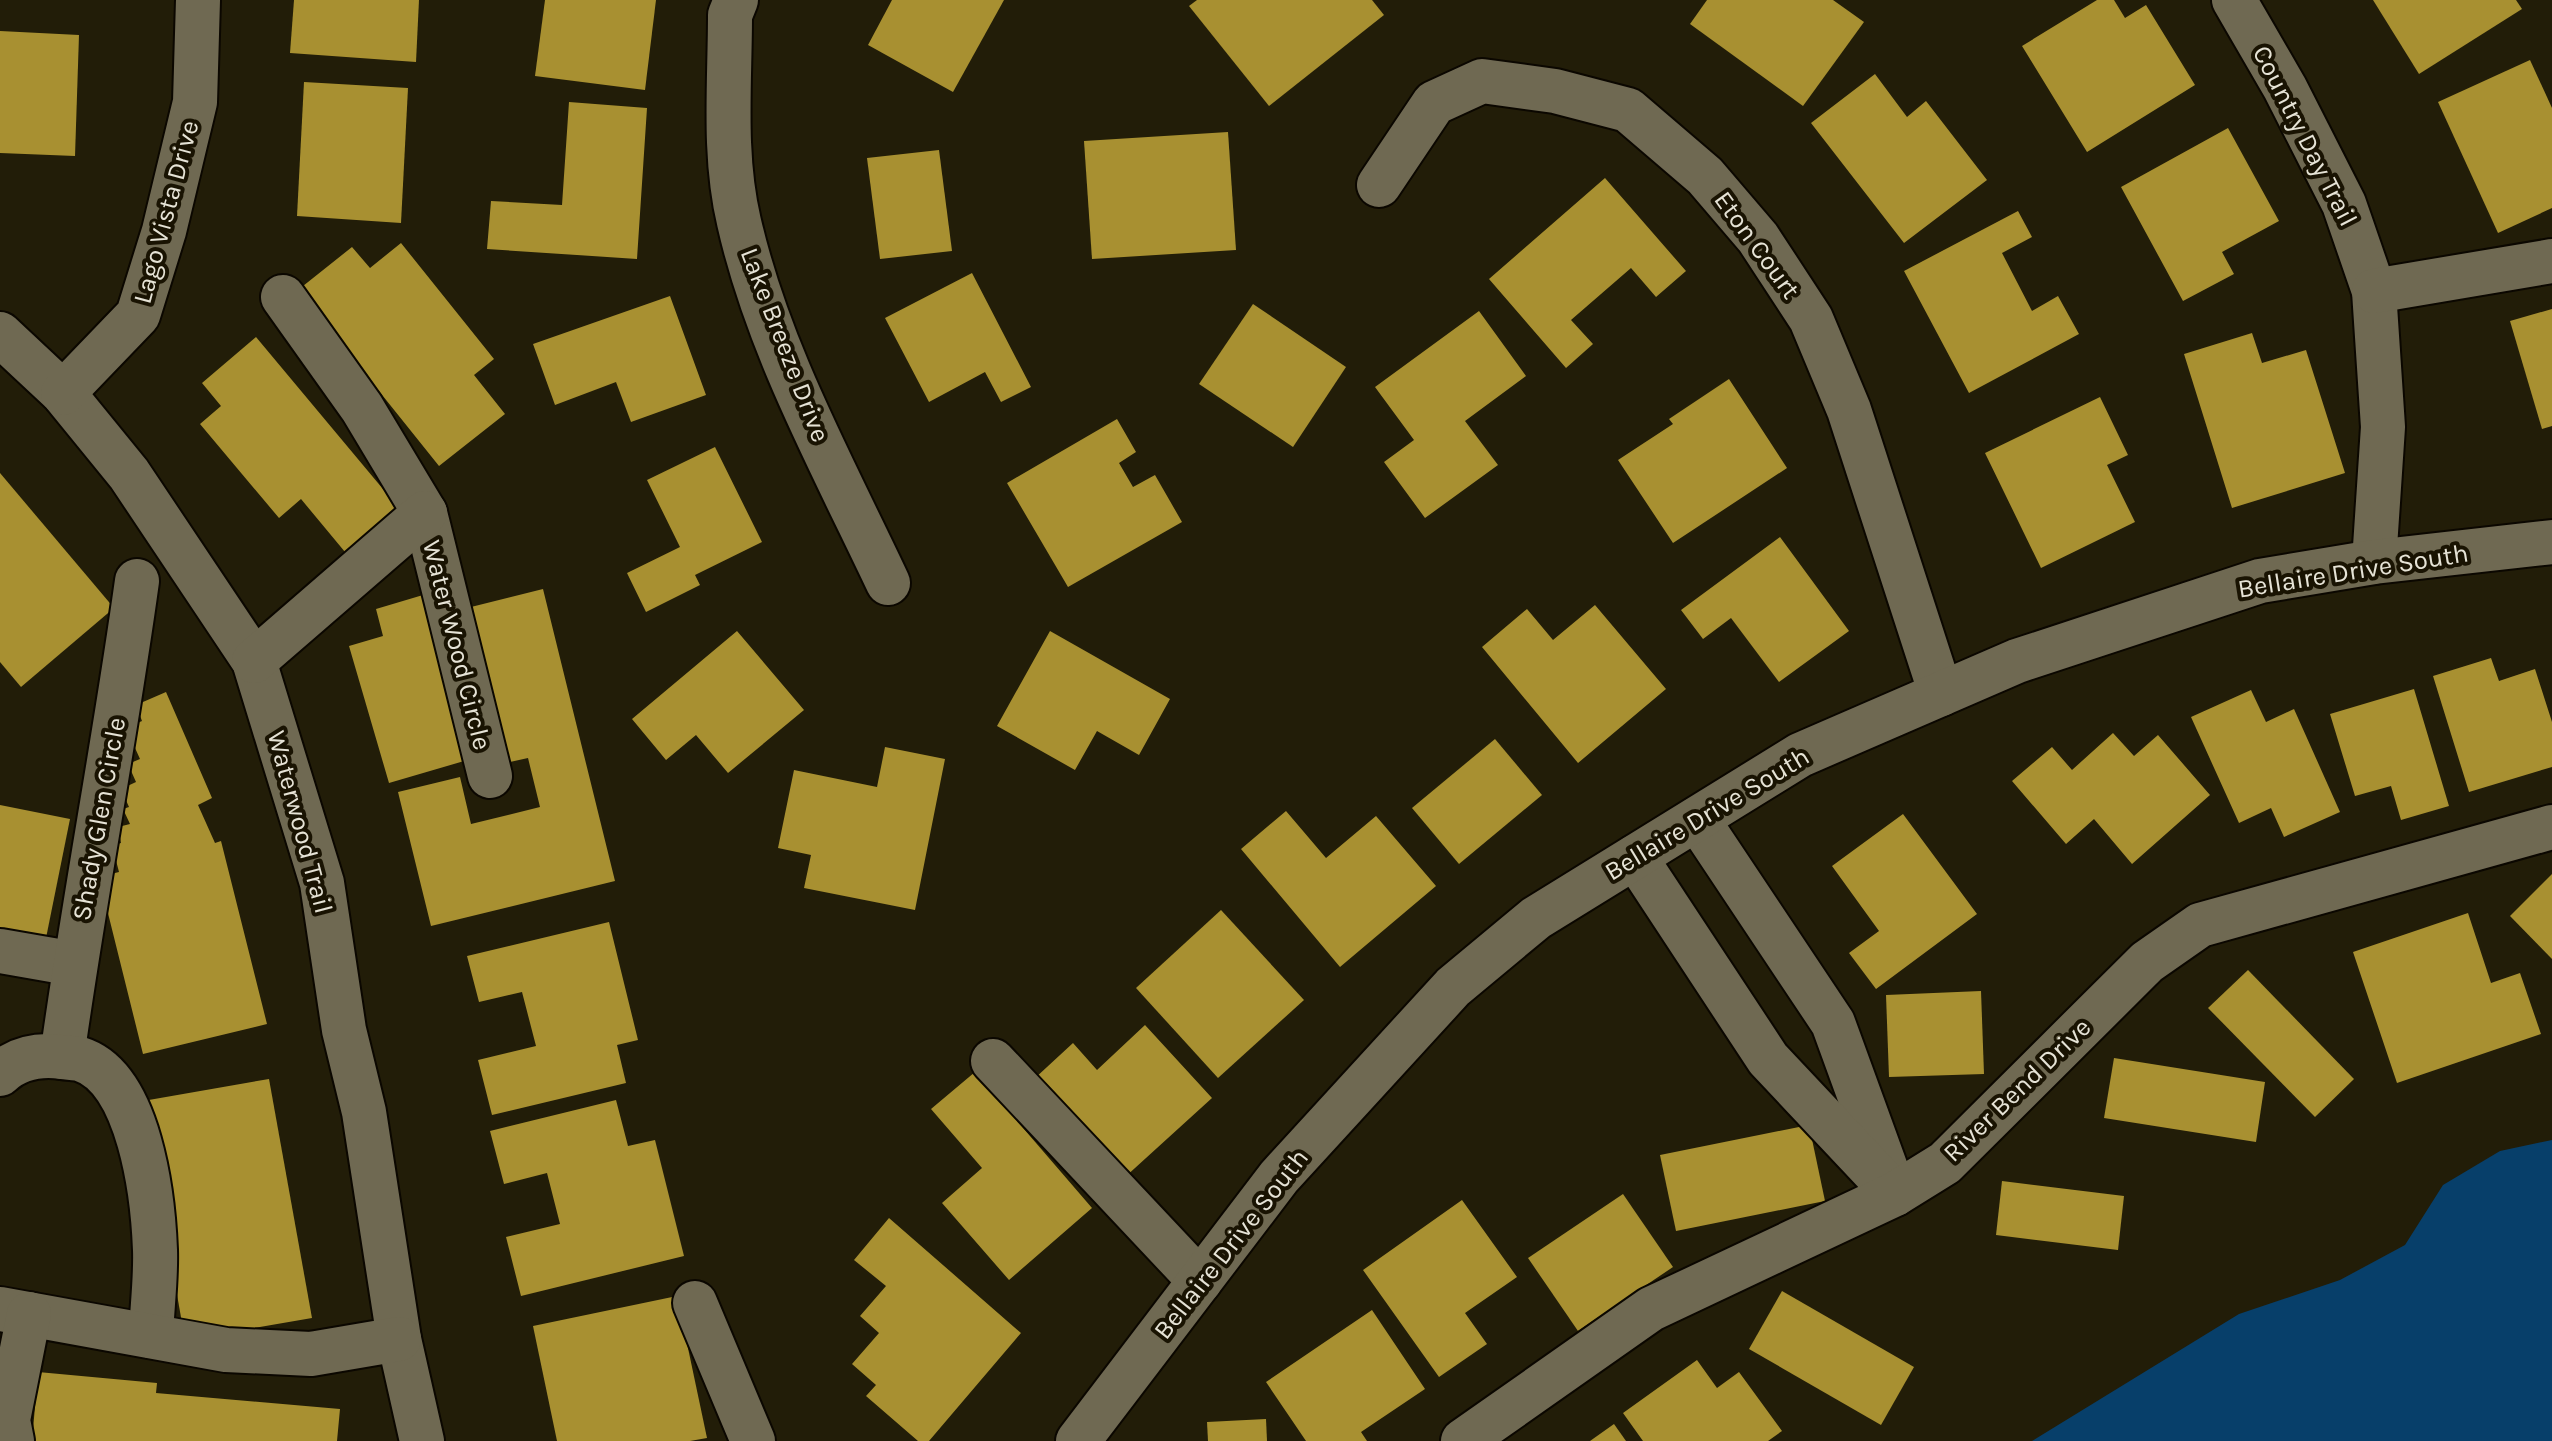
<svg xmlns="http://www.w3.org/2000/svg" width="2552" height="1441" font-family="Karla,sans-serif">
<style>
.water{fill:#073f6a}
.building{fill:#a89031}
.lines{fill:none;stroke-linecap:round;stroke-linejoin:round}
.minor-casing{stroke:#0b0700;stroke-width:48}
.minor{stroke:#6f6952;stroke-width:44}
.labels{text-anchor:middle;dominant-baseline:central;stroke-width:8;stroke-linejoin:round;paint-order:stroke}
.street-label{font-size:26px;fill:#e6e3d6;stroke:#191302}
</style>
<rect width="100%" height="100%" fill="#221d08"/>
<!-- water -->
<polygon class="water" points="2552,1140 2552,1441 2032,1441 2239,1314 2340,1280 2405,1245 2443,1185 2500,1151"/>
<!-- building -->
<g class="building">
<polygon points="294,0 419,0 416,62 290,53"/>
<polygon points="545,0 656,0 645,90 535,76"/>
<polygon points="892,0 1004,0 953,92 868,45"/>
<polygon points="1197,0 1372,0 1384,15 1269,106 1189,6"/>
<polygon points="1707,0 1833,0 1864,22 1803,106 1690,24"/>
<polygon points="2097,0 2114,0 2125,18 2146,5 2195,85 2087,152 2022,46"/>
<polygon points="2373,0 2516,0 2522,9 2419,74"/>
<polygon points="0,31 79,35 75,156 0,153"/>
<polygon points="2530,60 2552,108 2552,208 2498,233 2438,102"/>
<polygon points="1875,74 1907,117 1926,101 1987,180 1904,243 1811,123"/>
<polygon points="304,82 408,88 401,223 297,216"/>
<polygon points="569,102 647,108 637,259 487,249 491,201 562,205"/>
<polygon points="2228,128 2279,221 2222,252 2234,274 2183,301 2121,187"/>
<polygon points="1228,132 1236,250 1092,259 1084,141"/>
<polygon points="939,150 952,251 880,259 867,158"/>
<polygon points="1605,178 1686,271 1656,297 1631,268 1571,320 1593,344 1566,368 1489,279"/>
<polygon points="2018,211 2032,237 2002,253 2032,311 2058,296 2079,334 1969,393 1904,271"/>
<polygon points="401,243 494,359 474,375 505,414 439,466 298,290 352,247 370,268"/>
<polygon points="972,273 1031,387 1001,402 985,372 929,402 885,318"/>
<polygon points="670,296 706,395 631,422 616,382 555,405 533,344"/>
<polygon points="1253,304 1346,367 1293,447 1199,384"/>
<polygon points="2552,309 2552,426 2542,429 2510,321"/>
<polygon points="1479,311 1526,376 1465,421 1498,465 1425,518 1384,462 1414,440 1375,387"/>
<polygon points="2252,333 2262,363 2306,350 2345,473 2232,508 2184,354"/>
<polygon points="256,337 398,507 345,552 301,499 279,518 200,424 221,406 202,383"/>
<polygon points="1729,379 1787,468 1673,543 1618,460 1673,424 1669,419"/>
<polygon points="2100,397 2128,455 2107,465 2135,522 2041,568 1985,453"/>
<polygon points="1117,419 1136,452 1119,463 1133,487 1155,475 1182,522 1068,587 1007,483"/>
<polygon points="715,447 762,542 695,575 700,585 646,612 627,573 680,547 647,480"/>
<polygon points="0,473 114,608 21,687 0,662"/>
<polygon points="1780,537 1849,631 1779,682 1731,618 1703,639 1681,610"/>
<polygon points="543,589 615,881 431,926 398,792 460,777 471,824 540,807 528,758 510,762 471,607"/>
<polygon points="423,595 471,759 389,783 349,646 383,636 376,609"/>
<polygon points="1595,605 1666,689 1578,763 1482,647 1527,609 1553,640"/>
<polygon points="737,631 804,710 728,773 696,735 666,760 632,719"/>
<polygon points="1050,631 1170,699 1139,755 1097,731 1075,770 997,726"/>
<polygon points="2491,658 2499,681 2535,669 2552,722 2552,767 2469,792 2433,676"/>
<polygon points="2414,689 2449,806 2401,820 2391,786 2355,796 2330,714"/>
<polygon points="2251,690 2266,722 2294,709 2340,812 2284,837 2271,808 2239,823 2191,717"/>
<polygon points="166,692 212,798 198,805 215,843 221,841 267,1024 143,1054 99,877 119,872 112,845 121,843 118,827 130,824 123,809 129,807 121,789 136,782 128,764 140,759 126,728 142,721 136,705"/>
<polygon points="2113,733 2134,756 2158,735 2210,795 2132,864 2094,819 2066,844 2012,781 2052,747 2072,770"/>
<polygon points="1495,739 1542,795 1459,864 1412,808"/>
<polygon points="885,747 945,759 915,910 804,888 811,855 778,848 794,770 877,787"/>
<polygon points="0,805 70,819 45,943 0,933"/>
<polygon points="1286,811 1326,858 1376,816 1436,886 1340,967 1241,849"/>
<polygon points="1903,814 1977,914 1876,989 1849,953 1879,931 1832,866"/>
<polygon points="2552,874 2552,959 2510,916"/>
<polygon points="1221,910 1304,1000 1218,1078 1136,988"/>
<polygon points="2468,913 2491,983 2520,973 2541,1034 2397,1083 2353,952"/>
<polygon points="609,922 638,1040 617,1045 626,1083 492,1115 478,1060 536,1046 522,992 479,1002 467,956"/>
<polygon points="2248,970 2354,1079 2315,1117 2208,1008"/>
<polygon points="1981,991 1984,1074 1889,1077 1886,995"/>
<polygon points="1145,1025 1212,1098 1124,1178 1034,1079 1073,1043 1097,1070"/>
<polygon points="2114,1058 2265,1082 2256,1142 2104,1118"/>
<polygon points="975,1072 1092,1208 1009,1280 942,1203 982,1168 931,1109"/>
<polygon points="269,1079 312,1318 185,1340 143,1101"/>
<polygon points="616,1100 628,1146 655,1140 684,1256 521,1296 506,1237 560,1224 547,1173 504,1184 490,1131"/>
<polygon points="1809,1125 1825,1201 1676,1231 1660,1155"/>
<polygon points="2002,1181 2124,1196 2118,1250 1996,1235"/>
<polygon points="1623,1194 1673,1267 1578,1331 1528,1258"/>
<polygon points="1462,1200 1517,1277 1465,1313 1487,1344 1439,1377 1363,1270"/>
<polygon points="889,1218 1021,1333 929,1441 918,1441 866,1396 876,1385 852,1364 879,1333 860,1316 886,1286 854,1260"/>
<polygon points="1782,1291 1914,1367 1881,1425 1749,1349"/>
<polygon points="677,1296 707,1438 690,1441 557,1441 533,1326"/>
<polygon points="1372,1310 1425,1389 1361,1432 1367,1441 1306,1441 1266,1382"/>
<polygon points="1697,1360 1717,1388 1739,1372 1782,1431 1768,1441 1643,1441 1623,1413"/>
<polygon points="38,1372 157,1383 156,1393 340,1409 337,1441 32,1441"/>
<polygon points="1266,1419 1267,1441 1208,1441 1207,1422"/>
<polygon points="1614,1424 1626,1441 1590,1441"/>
</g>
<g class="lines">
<!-- minor casing -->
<g class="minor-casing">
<g id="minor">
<path d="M736 0 730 15C730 83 723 155 739 222 768 349 833 466 888 583"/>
<polyline points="2234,0 2285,88 2344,204 2374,291 2383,427 2374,562"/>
<polyline points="1379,185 1434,103 1482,81 1555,91 1628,110 1705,176 1758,238 1811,319 1849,410 1941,694"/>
<polyline points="2374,291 2552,261"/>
<polyline points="283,297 362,408 425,513 490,776"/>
<polyline points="0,334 63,393 129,474 254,661 322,883 344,1030 364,1112 399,1339 422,1441"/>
<polyline points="63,393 138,315 164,231 195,102 198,0"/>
<polyline points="254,661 425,513"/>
<polyline points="1697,819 1833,1023 1889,1177"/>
<polyline points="1635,857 1768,1059 1895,1194"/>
<polyline points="0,951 75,964"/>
<path d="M62 1057C84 898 115 740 137 581"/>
<polyline points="993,1061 1200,1281"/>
<path d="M0 1074C17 1058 39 1054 62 1057 68 1058 75 1058 80 1059 140 1078 153 1197 155 1250 156 1278 152 1308 151 1336"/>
<polyline points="695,1303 753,1441"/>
<polyline points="0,1309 226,1350 311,1354 399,1339"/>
<polyline points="12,1441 8,1420 29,1314"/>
<polyline points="1078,1441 1279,1177 1453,987 1536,918 1800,755 2017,661 2260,581 2374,562 2552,542"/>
<polyline points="1463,1441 1651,1309 1895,1194 1945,1163 2147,962 2200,925 2552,827"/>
</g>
</g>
<!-- minor -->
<use href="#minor" class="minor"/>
</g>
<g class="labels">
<!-- street labels -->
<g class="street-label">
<text transform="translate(2305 136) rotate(63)">Country Day Trail</text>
<text transform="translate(166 212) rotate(-75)">Lago Vista Drive</text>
<text transform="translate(1757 245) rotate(54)">Eton Court</text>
<text transform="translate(785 345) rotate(69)">Lake Breeze Drive</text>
<text transform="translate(2353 571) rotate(-9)">Bellaire Drive South</text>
<text transform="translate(457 645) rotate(76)">Water Wood Circle</text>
<text transform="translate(1707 814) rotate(-31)">Bellaire Drive South</text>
<text transform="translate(99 819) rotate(-80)">Shady Glen Circle</text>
<text transform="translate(300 822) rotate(75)">Waterwood Trail</text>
<text transform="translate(2017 1090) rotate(-44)">River Bend Drive</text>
<text transform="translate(1231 1244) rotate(-52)">Bellaire Drive South</text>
</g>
</g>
</svg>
